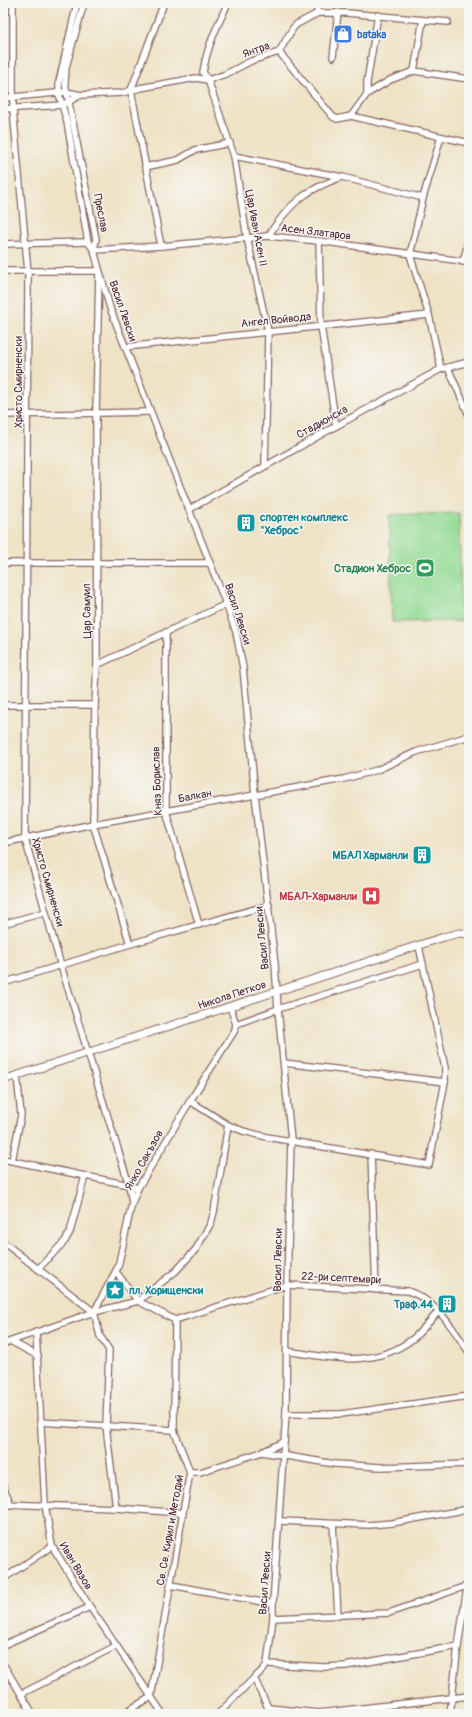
<svg xmlns="http://www.w3.org/2000/svg" width="472" height="1717" font-family="Pangolin,sans-serif">
<style>
.green{fill:#94db95;stroke:#6f7d60}
.lines{fill:none;stroke-linecap:round;stroke-linejoin:round}
.minor-casing{stroke:#846461;stroke-width:8}
.tertiary-casing{stroke:#846461;stroke-width:9}
.minor{stroke:#fff;stroke-width:5.5}
.tertiary{stroke:#fff;stroke-width:7}
.labels{text-anchor:middle;dominant-baseline:central;stroke-width:3;stroke-linejoin:round;paint-order:stroke}
.shop-label{font-size:11px;font-weight:bold;fill:#366cbe;stroke:#f6f6f2;text-anchor:start}
.street-label{font-size:11px;fill:#4a1f2b;stroke:#f6f6f2}
.culture-label{font-size:11px;font-weight:bold;fill:#0d838f;stroke:#f6f6f2;text-anchor:start}
.leisure-label{font-size:11px;font-weight:bold;fill:#27864d;stroke:#f6f6f2;text-anchor:end}
.health-label{font-size:11px;font-weight:bold;fill:#be3a42;stroke:#f6f6f2;text-anchor:end}
</style>
<rect width="100%" height="100%" fill="#f6f6f2"/>
<filter id="ink" filterUnits="userSpaceOnUse"><feTurbulence type="fractalNoise" baseFrequency=".025" numOctaves="2"/><feDisplacementMap in="SourceGraphic" scale="8" xChannelSelector="R" yChannelSelector="G"/><feConvolveMatrix kernelMatrix="1 2 1 2 8 2 1 2 1" color-interpolation-filters="sRGB"/></filter>
<filter id="wash" filterUnits="userSpaceOnUse"><feTurbulence type="fractalNoise" baseFrequency=".012" numOctaves="4" result="noise"/><feDisplacementMap in="SourceGraphic" scale="16" xChannelSelector="R" yChannelSelector="G"/><feGaussianBlur stdDeviation="0.9" result="paint"/><feColorMatrix in="noise" values="0 0 0 0 0 0 0 0 0 0 0 0 0 0 0 0 0 1.4 0 .05"/><feComposite in="paint" operator="in"/></filter>
<g filter="url(#wash)">
<rect width="100%" height="100%" fill="#efe3c6"/>
<!-- green -->
<polygon class="green" points="459,513 461,621 392,622 389,515"/>
</g>
<g filter="url(#ink)">
<g class="lines">
<!-- minor casing -->
<g class="minor-casing">
<g id="minor">
<polyline points="13,3 13,109 28,272 25,839 61,966 129,1185 132,1203"/>
<polyline points="77,3 59,82 59,94 67,122 88,242 94,250"/>
<polyline points="84,3 66,67 65,83 96,239 94,250 96,258 110,308 226,604 236,632 243,668 255,795 275,964 278,1009 291,1140 287,1285 286,1414 273,1604 273,1618 267,1664 264,1669 254,1678 271,1714"/>
<path d="M228 3C217 26 207 47 203 72L208 80 234 156 247 238 268 331 265 466"/>
<polyline points="315,3 318,13"/>
<polyline points="279,52 333,117 337,119 351,116 469,143"/>
<polyline points="333,57 338,12"/>
<polyline points="414,71 423,20"/>
<polyline points="367,94 367,82 378,15"/>
<polyline points="3,98 66,92 81,95 122,93 140,88 196,78 208,80 226,74 251,61 279,52 293,28 297,24 318,13 347,13 448,22"/>
<polyline points="3,109 62,105 81,95"/>
<polyline points="351,116 367,94 390,80 414,71 469,79"/>
<polyline points="441,137 423,198 410,255 429,315 441,369"/>
<polyline points="234,156 342,177 423,198"/>
<polyline points="145,167 178,160 195,150 230,143"/>
<path d="M268 236C290 203 305 190 342 177"/>
<polyline points="319,241 321,326 336,426"/>
<polyline points="3,244 88,242"/>
<polyline points="161,246 131,90 164,3"/>
<polyline points="94,250 161,246 268,236 319,241 469,262"/>
<polyline points="463,262 469,239"/>
<polyline points="3,271 99,271 96,414 97,665 95,705 93,824 130,944"/>
<polyline points="125,347 429,315"/>
<polyline points="448,368 469,415"/>
<polyline points="3,415 150,412"/>
<polyline points="190,509 336,426 441,369 469,362"/>
<polyline points="3,563 210,563"/>
<polyline points="166,632 166,811 199,925"/>
<polyline points="97,665 226,604"/>
<polyline points="3,705 95,705"/>
<polyline points="3,843 93,824 344,779 377,770 416,752 469,736"/>
<polyline points="3,924 46,912"/>
<polyline points="3,983 130,944 269,905"/>
<polyline points="230,1007 236,1024"/>
<polyline points="284,1063 445,1082"/>
<polyline points="190,1101 228,1125 243,1131 267,1137 429,1165 445,1082 445,1068 419,946"/>
<polyline points="371,1154 376,1290"/>
<polyline points="3,1159 129,1185 138,1188"/>
<polyline points="12,1161 21,1115 17,1076"/>
<polyline points="3,1242 94,1312"/>
<polyline points="38,1269 65,1241 70,1232 85,1176"/>
<path d="M116 1272 138 1301 175 1320 287 1285 408 1291C436 1300 453 1329 469 1352"/>
<polyline points="94,1312 138,1301 176,1271 196,1249 211,1223 214,1212 228,1125"/>
<polyline points="94,1312 100,1336 109,1350 106,1426 116,1508"/>
<polyline points="36,1332 45,1505 52,1546 90,1607 163,1714"/>
<polyline points="12,1342 38,1356"/>
<polyline points="3,1344 94,1312 118,1267 132,1203 138,1188 190,1101 235,1030 236,1024 278,1009 423,964"/>
<path d="M287 1351C331 1358 377 1369 415 1337 423 1329 431 1320 438 1312"/>
<polyline points="286,1414 341,1414 469,1396"/>
<polyline points="40,1422 174,1430"/>
<polyline points="262,1452 335,1464 380,1467 469,1464"/>
<polyline points="190,1472 200,1472 262,1452 284,1442"/>
<polyline points="3,1486 11,1505"/>
<polyline points="3,1504 116,1508 182,1513"/>
<polyline points="280,1521 369,1525 392,1523 469,1509"/>
<polyline points="333,1524 338,1616"/>
<polyline points="3,1579 52,1546"/>
<polyline points="171,1585 273,1604"/>
<polyline points="273,1618 389,1613 469,1585"/>
<polyline points="3,1645 90,1607"/>
<polyline points="3,1664 33,1714"/>
<polyline points="267,1664 325,1667 345,1666 458,1646"/>
<polyline points="21,1694 116,1646"/>
<polyline points="268,1708 319,1713 469,1696"/>
<polyline points="122,1714 151,1697 190,1472 174,1430 175,1320"/>
<polyline points="218,1714 254,1678"/>
<polyline points="450,1714 458,1646 469,1575"/>
</g>
</g>
<!-- tertiary casing -->
<g class="tertiary-casing">
<polyline id="tertiary" points="3,1080 444,937 459,933 469,934"/>
</g>
<!-- minor -->
<use href="#minor" class="minor"/>
<!-- tertiary -->
<use href="#tertiary" class="tertiary"/>
</g>
</g>
<!-- icons -->
<defs>
<g id="shop-square" transform="scale(1)"><rect x="-9" y="-9" width="18" height="18" rx="4" fill="#3f7fe0" stroke="#f6f6f2"/><path d="M-5-2.5h2.3a2.7 3.5 0 0 1 5.4 0H5L5.5 6h-11ZM-1.5-2.5h3a1.5 2.3 0 0 0-3 0Z" fill="#fff"/></g>
<g id="building-square" transform="scale(1)"><rect x="-9" y="-9" width="18" height="18" rx="4" fill="#0f9aa8" stroke="#f6f6f2"/><path d="M-4-6H4V6H1V3H-1V6H-4ZM-2.5-4.3h1.7v1.8h-1.7ZM.8-4.3h1.7v1.8H.8ZM-2.5-1h1.7V.8h-1.7ZM.8-1h1.7V.8H.8Z" fill="#fff"/></g>
<g id="stadium-square" transform="scale(1)"><rect x="-9" y="-9" width="18" height="18" rx="4" fill="#2e9e5b" stroke="#f6f6f2"/><path d="M0-5a6.5 5 0 1 0 0 10a6.5 5 0 1 0 0-10ZM-3.5-1.8h7v3.6h-7Z" fill="#fff"/></g>
<g id="hospital-square" transform="scale(1)"><rect x="-9" y="-9" width="18" height="18" rx="4" fill="#e0444e" stroke="#f6f6f2"/><path d="M-5-5h3v3.5h4V-5h3V5h-3V1.5h-4V5h-3Z" fill="#fff"/></g>
<g id="sight-square" transform="scale(1)"><rect x="-9" y="-9" width="18" height="18" rx="4" fill="#0f9aa8" stroke="#f6f6f2"/><path d="M0-6L1.8-2.2L6-1.7L2.9 1.2L3.7 5.4L0 3.3L-3.7 5.4L-2.9 1.2L-6-1.7L-1.8-2.2Z" fill="#fff"/></g>
</defs>
<g fill-rule="evenodd">
<use href="#shop-square" x="343" y="34"/>
<use href="#building-square" x="246" y="523"/>
<use href="#stadium-square" x="425" y="568"/>
<use href="#building-square" x="422" y="855"/>
<use href="#hospital-square" x="371" y="896"/>
<use href="#sight-square" x="115" y="1290"/>
<use href="#building-square" x="447" y="1304"/>
</g>
<g class="labels">
<!-- shop labels -->
<g class="shop-label">
<text x="357" y="34">bataka</text>
</g>
<!-- street labels -->
<g class="street-label">
<text transform="translate(256 50) rotate(-20)">Янтра</text>
<text transform="translate(101 213) rotate(79)">Преслав</text>
<text transform="translate(256 228) rotate(79)">Цар Иван Асен II</text>
<text transform="translate(316 232) rotate(7)">Асен Златаров</text>
<text transform="translate(123 311) rotate(71)">Васил Левски</text>
<text transform="translate(276 320) rotate(-6)">Ангел Войвода</text>
<text transform="translate(18 382) rotate(-90)">Христо Смирненски</text>
<text transform="translate(322 422) rotate(-29)">Стадионска</text>
<text transform="translate(87 611) rotate(-91)">Цар Самуил</text>
<text transform="translate(238 614) rotate(72)">Васил Левски</text>
<text transform="translate(157 781) rotate(-92)">Княз Борислав</text>
<text transform="translate(195 796) rotate(-10)">Балкан</text>
<text transform="translate(48 882) rotate(74)">Христо Смирненски</text>
<text transform="translate(262 938) rotate(-96)">Васил Левски</text>
<text transform="translate(232 995) rotate(-18)">Никола Петков</text>
<text transform="translate(144 1160) rotate(-61)">Янко Сакъзов</text>
<text transform="translate(278 1260) rotate(-89)">Васил Левски</text>
<text transform="translate(341 1278) rotate(3)">22-ри септември</text>
<text transform="translate(170 1530) rotate(-80)">Св. Св. Кирил и Методий</text>
<text transform="translate(76 1566) rotate(59)">Иван Вазов</text>
<text transform="translate(265 1583) rotate(-86)">Васил Левски</text>
</g>
<!-- culture labels -->
<g class="culture-label">
<text x="260" y="517">спортен комплекс<tspan x="260" dy="13">"Хеброс"</tspan></text>
<text x="408" y="855" text-anchor="end">МБАЛ Харманли</text>
<text x="129" y="1290">пл. Хорищенски</text>
<text x="433" y="1304" text-anchor="end">Траф.44</text>
</g>
<!-- leisure labels -->
<g class="leisure-label">
<text x="411" y="568">Стадион Хеброс</text>
</g>
<!-- health labels -->
<g class="health-label">
<text x="357" y="896">МБАЛ-Харманли</text>
</g>
</g>
<!-- margin -->
<rect width="472" height="1717" fill="none" stroke="#f6f6f2" stroke-width="16"/>
</svg>
